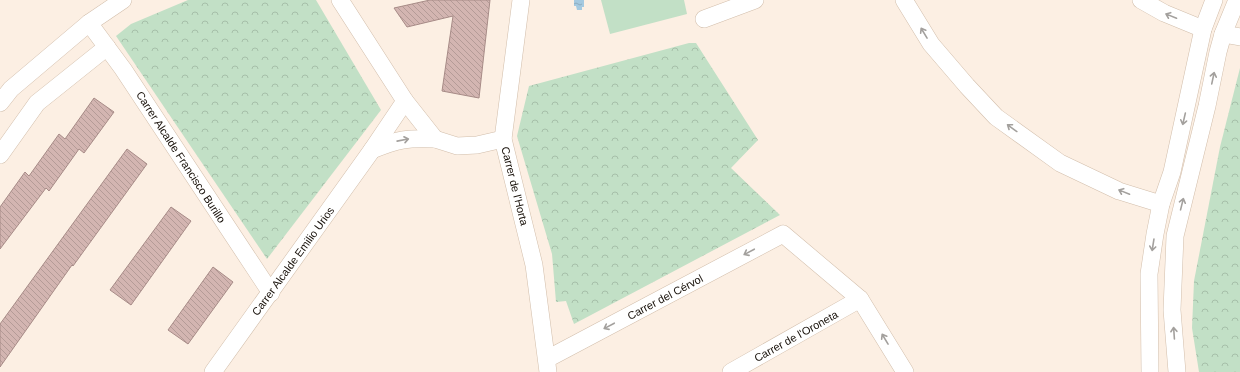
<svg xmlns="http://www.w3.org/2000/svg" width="1240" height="372" font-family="Arial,sans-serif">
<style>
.grass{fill:#c2e0c6}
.forest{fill:url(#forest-crowns)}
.water{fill:url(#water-ripples)}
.building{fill:url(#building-back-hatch);stroke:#a78b87}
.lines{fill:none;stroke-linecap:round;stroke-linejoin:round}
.minor-casing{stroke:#d2beab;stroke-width:18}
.minor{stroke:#fff;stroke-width:17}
.oneway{stroke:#a3a09d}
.labels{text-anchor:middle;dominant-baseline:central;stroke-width:3;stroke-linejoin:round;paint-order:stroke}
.street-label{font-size:11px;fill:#18110a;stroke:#fff}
</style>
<defs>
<pattern id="forest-crowns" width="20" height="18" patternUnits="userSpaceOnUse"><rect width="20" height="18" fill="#c2e0c6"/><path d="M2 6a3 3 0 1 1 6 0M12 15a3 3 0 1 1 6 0" fill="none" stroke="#a6bfa9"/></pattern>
<pattern id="water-ripples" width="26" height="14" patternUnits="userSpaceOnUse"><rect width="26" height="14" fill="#a4c9e0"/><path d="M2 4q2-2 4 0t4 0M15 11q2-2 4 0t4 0" fill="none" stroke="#8cacbf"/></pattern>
<pattern id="building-back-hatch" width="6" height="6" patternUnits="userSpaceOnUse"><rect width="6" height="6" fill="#d3b5b1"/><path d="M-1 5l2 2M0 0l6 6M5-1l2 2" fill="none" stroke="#b49b97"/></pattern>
</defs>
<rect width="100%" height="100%" fill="#fcefe3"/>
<!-- grass -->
<polygon class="grass" points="601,0 684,0 687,14 610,34"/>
<!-- forest -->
<g class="forest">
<polygon points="188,0 316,0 381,110 267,259 116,36 131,24"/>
<polygon points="689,43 696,43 758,140 731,168 780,215 574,324 566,301 556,302 552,254 517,136 529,86"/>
<polygon points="1240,68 1240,372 1199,372 1192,328 1194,281 1220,147"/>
</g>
<!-- water -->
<polygon class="water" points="574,0 584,0 584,7 582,7 582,10 577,10 576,6 574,6"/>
<!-- building -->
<g class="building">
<polygon points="430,0 490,0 479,98 442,91 453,16 407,27 394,8"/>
<polygon points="94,98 114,112 84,153 79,149 49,191 46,188 0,249 0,207 25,172 29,176 59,134 65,139"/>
<polygon points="127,149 147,164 73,266 72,265 0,367 0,324"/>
<polygon points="171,207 191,221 131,305 110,290"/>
<polygon points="213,267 233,282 188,344 168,330"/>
</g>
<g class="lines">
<!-- minor casing -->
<g class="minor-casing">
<g id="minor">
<polyline points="340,0 405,101 435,139 457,146 477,145 503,139"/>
<polyline points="521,0 503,139 534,265 548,372"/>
<polyline points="904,0 931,44 967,86 996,117 1060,163 1119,191 1161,204"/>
<polyline points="1141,0 1164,13 1203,29"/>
<polyline points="704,19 755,0"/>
<polyline points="89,23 123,69 271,293"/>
<polyline points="1223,34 1240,37"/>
<polyline points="0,103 11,89 89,23 123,0"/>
<path d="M372 150C398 139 407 138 435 139"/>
<polyline points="0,155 37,103 107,47"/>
<polyline points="547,359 783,234 860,299 905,372"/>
<polyline points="213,372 372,150 405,101"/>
<polyline points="731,372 860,299"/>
<polyline points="1150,372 1149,274 1155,234 1161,204 1172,172 1203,29 1214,0"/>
<polyline points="1177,372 1172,310 1175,236 1207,106 1218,52 1223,34 1237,0"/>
</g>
</g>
<!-- minor -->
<use href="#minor" class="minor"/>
</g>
<!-- one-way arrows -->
<defs><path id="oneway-shaft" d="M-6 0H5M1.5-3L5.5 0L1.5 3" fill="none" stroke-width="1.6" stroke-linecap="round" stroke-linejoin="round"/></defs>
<g class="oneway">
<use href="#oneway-shaft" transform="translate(1171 16) rotate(-158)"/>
<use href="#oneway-shaft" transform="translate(924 33) rotate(-121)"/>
<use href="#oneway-shaft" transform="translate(1213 78) rotate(-78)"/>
<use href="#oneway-shaft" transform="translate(1184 119) rotate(103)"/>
<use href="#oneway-shaft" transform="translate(1012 128) rotate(-144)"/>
<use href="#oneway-shaft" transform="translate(403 140) rotate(-11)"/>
<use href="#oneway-shaft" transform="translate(1124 192) rotate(-158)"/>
<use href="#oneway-shaft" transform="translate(1182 204) rotate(-76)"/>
<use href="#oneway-shaft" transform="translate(1153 245) rotate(99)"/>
<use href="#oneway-shaft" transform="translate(749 252) rotate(152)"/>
<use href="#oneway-shaft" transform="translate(609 326) rotate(152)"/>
<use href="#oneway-shaft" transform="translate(1174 333) rotate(-94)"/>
<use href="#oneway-shaft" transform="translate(885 339) rotate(-121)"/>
</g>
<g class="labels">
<!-- street labels -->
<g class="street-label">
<text transform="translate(181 157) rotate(57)">Carrer Alcalde Francisco Burillo</text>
<text transform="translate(515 186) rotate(76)">Carrer de l'Horta</text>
<text transform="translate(293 261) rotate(-54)">Carrer Alcalde Emilio Urios</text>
<text transform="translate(665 297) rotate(-28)">Carrer del Cérvol</text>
<text transform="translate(796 336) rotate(-29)">Carrer de l'Oroneta</text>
</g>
</g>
</svg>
